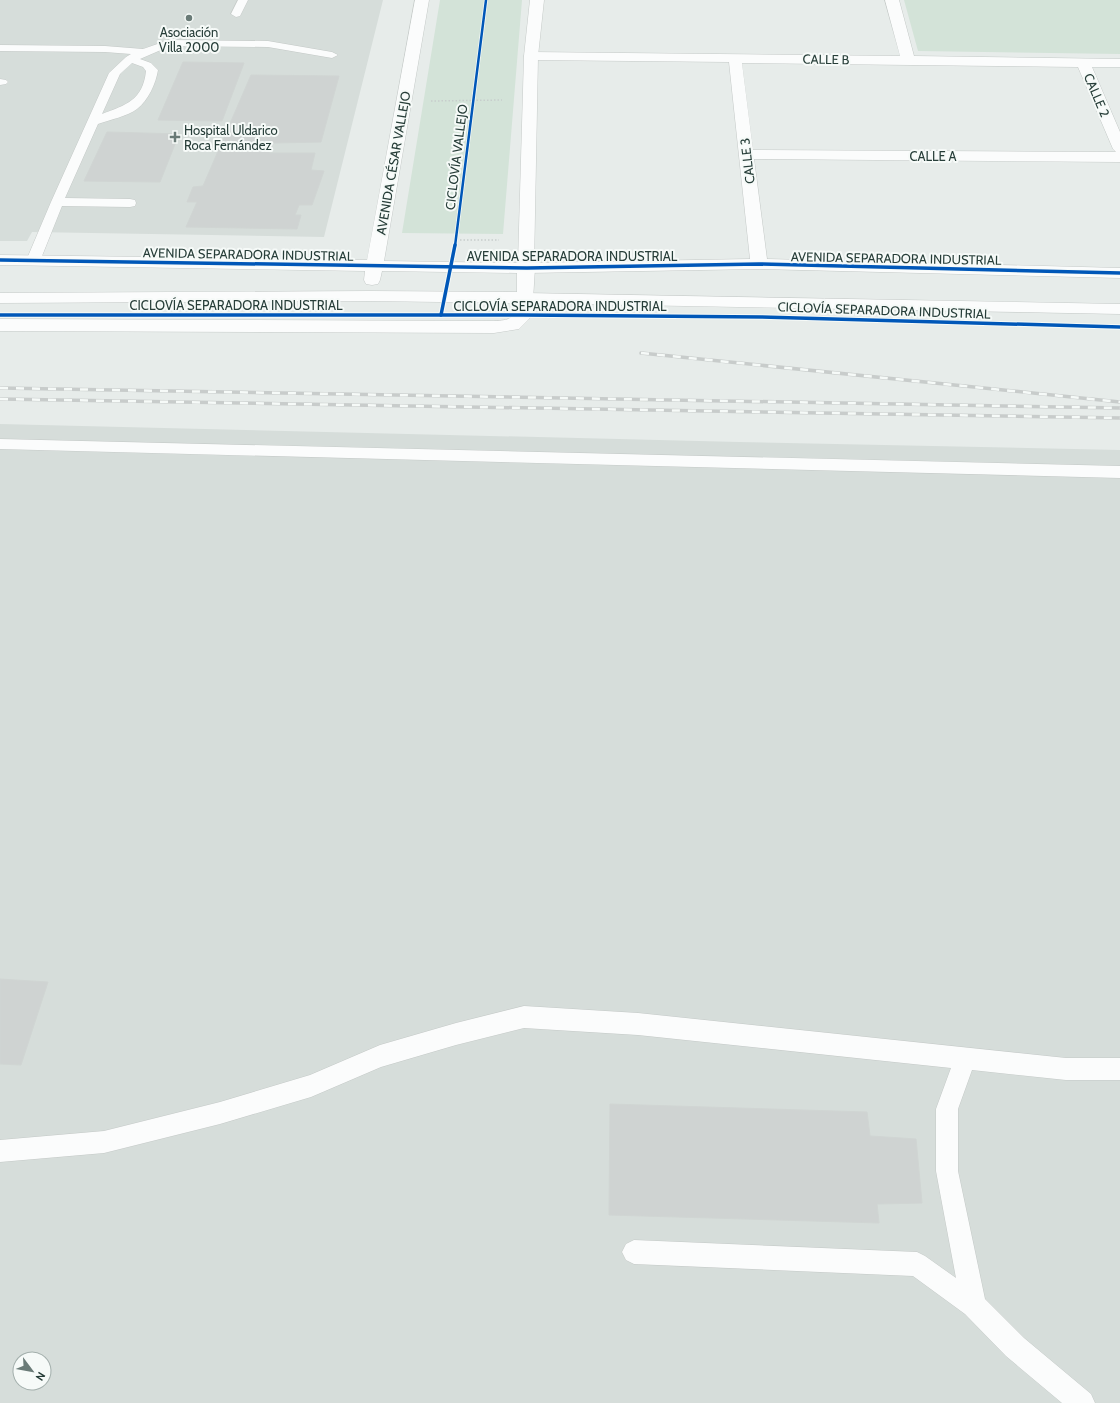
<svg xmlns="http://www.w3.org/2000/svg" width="1120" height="1403" font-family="Cabin,sans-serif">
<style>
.built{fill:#d6ddda;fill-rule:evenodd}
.green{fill:#d3e3d8}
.building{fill:#cfd3d2;stroke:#d0d5d3}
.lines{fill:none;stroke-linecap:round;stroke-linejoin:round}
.lane-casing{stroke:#c4c9c7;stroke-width:1}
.street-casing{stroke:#c4c9c7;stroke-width:1}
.secondary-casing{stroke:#c5cac8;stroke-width:1}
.path{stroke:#c7cdcc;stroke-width:1.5;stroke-dasharray:1.5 2;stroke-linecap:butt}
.lane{fill:#fbfcfc;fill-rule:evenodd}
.street{fill:#fbfcfc;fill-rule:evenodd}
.secondary{fill:#fbfcfc;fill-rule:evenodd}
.rail-casing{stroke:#c8cccb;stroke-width:3.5}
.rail{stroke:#f6faf8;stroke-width:2.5;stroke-dasharray:8;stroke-linecap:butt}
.cycleway-far1-casing{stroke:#f6faf8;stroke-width:4}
.cycleway-casing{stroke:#f6faf8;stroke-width:5.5}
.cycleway-far1{stroke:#0057b8;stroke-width:2.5}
.cycleway{stroke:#0057b8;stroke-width:3.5}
.poi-dot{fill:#6a7b77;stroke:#f6faf8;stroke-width:1.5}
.labels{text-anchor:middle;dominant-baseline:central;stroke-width:4;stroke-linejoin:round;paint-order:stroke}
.far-poi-label{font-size:13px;fill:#273e39;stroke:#f6faf8}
.far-street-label{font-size:13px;fill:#273e39;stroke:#f6faf8}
</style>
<rect width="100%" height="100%" fill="#e7ecea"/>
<!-- built -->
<g class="built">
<polygon points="0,0 383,0 324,237 32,232 27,241 0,241"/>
<path d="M0 424 739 442 1120 450V1403H0ZM20 1359H44V1383H20Z"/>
</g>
<!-- green -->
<g class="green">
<polygon points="440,0 522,0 503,234 402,233"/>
<polygon points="904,0 1120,0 1120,54 918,51"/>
</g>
<!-- building -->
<g class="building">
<polygon points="183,62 244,63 222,121 158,120"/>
<polygon points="251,75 339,76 321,142 272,143 269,153 315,153 311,170 324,171 312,205 299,205 295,215 301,215 297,229 186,227 197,202 187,202 193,187 203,186"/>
<polygon points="107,132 179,134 160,182 84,181"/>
<polygon points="0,979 48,982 21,1065 0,1064"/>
<polygon points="610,1104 867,1112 870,1136 916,1139 922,1203 877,1204 879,1223 609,1215"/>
</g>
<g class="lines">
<!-- lane casing -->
<g class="lane-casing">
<g id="lane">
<polygon points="238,0 248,0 240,16 236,17 231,14"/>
<path d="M169 40 268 41 332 52 338 55 332 58 268 47 170 46 140 59 151 63 158 70C156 83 148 101 137 109 128 116 109 120 98 124L65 198 130 199 135 200 136 203 135 206 130 207 62 206 40 261 38 264 33 265 28 264 26 261 51 202 109 73 126 57 131 54 105 52 0 51V45L105 46 143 49ZM132 63 143 67 146 71C143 100 126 105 102 114L120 74Z"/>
<polygon points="0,79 6,80 8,82 6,84 0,85"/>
<polygon points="0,439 1120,466 1120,478 0,449"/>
<polygon points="524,1006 638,1013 1066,1058 1120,1058 1120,1080 1066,1080 972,1070 958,1109 958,1171 985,1299 1024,1338 1091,1394 1095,1403 1062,1403 1006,1356 965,1314 913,1276 634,1264 626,1260 622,1252 626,1244 634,1240 917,1252 925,1256 956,1278 936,1171 936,1109 951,1068 638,1035 524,1028 456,1045 381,1067 311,1097 220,1124 104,1153 0,1162 0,1140 104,1131 220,1102 310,1075 380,1045 456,1023"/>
</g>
</g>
<!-- street casing -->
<g class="street-casing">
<g id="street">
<path d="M885 0H899L914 56 1120 59V67H1092L1120 132V162L754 159 767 259 1120 268V278L759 269 527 273 521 272 519 268 521 264 527 263 750 259 729 62 531 60 526 59 524 56 526 53 531 52 900 56ZM742 63 1078 67 1113 149 1116 152 753 150Z"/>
<polygon points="525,293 1120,304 1120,314 525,303 519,302 517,298 519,294"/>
</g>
</g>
<!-- secondary casing -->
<g class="secondary-casing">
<path id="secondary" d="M415 0H429L384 261 518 263 524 56 530 0H544L538 56 534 266 535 268 532 315 529 319 519 329 494 333 0 331V319L494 321C509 320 514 320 516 303L370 301 0 303V293L370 291 517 292V273L382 271 380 280 378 284 372 285 366 284 364 280 365 271 0 265V255L367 260Z"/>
</g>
<!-- path -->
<g class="path">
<polyline points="431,101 502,100"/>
<polyline points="460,240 499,240"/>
</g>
<!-- lane -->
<use href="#lane" class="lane"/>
<!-- street -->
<use href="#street" class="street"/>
<!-- secondary -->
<use href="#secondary" class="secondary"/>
<!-- rail casing -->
<g class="rail-casing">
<g id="rail">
<polyline points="641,353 1120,402"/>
<polyline points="0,388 1120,408"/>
<polyline points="0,399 1120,418"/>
</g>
</g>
<!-- rail -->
<use href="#rail" class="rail"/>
<!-- cycleway-far1 casing -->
<g class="cycleway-far1-casing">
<polyline id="cycleway-far1" points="455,246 486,0"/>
</g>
<!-- cycleway casing -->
<g class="cycleway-casing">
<g id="cycleway">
<polyline points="0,260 527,268 759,264 1120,273"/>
<polyline points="0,315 523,315 762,317 1120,327"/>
<polyline points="441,315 455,245"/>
</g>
</g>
<!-- cycleway-far1 -->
<use href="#cycleway-far1" class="cycleway-far1"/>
<!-- cycleway -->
<use href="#cycleway" class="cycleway"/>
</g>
<!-- markers -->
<g class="poi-dot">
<circle cx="189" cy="18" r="4"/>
<path d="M173 131h4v4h4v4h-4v4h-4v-4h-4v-4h4z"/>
</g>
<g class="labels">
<!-- far-poi labels -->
<g class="far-poi-label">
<text x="189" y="32">Asociación<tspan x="189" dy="15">Villa 2000</tspan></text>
<text x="184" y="130" text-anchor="start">Hospital Uldarico<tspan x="184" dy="15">Roca Fernández</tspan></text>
</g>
<!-- far-street labels -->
<g class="far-street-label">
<text transform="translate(826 59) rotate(1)">CALLE B</text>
<text transform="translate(1097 95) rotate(67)">CALLE 2</text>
<text x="933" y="156">CALLE A</text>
<text transform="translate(456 157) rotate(-83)">CICLOVÍA VALLEJO</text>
<text transform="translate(747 161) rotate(-97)">CALLE 3</text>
<text transform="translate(393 163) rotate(-80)">AVENIDA CÉSAR VALLEJO</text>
<text transform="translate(248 254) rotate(1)">AVENIDA SEPARADORA INDUSTRIAL</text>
<text x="572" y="256">AVENIDA SEPARADORA INDUSTRIAL</text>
<text transform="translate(896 258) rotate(1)">AVENIDA SEPARADORA INDUSTRIAL</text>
<text x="236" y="305">CICLOVÍA SEPARADORA INDUSTRIAL</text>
<text x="560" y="306">CICLOVÍA SEPARADORA INDUSTRIAL</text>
<text transform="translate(884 310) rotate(2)">CICLOVÍA SEPARADORA INDUSTRIAL</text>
</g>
</g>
<!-- north arrow -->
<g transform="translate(32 1371) rotate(122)"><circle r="19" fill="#f6faf8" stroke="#a3afac"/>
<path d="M0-3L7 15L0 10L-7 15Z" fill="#6a7b77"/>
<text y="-6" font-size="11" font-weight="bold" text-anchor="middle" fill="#273e39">N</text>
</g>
</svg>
